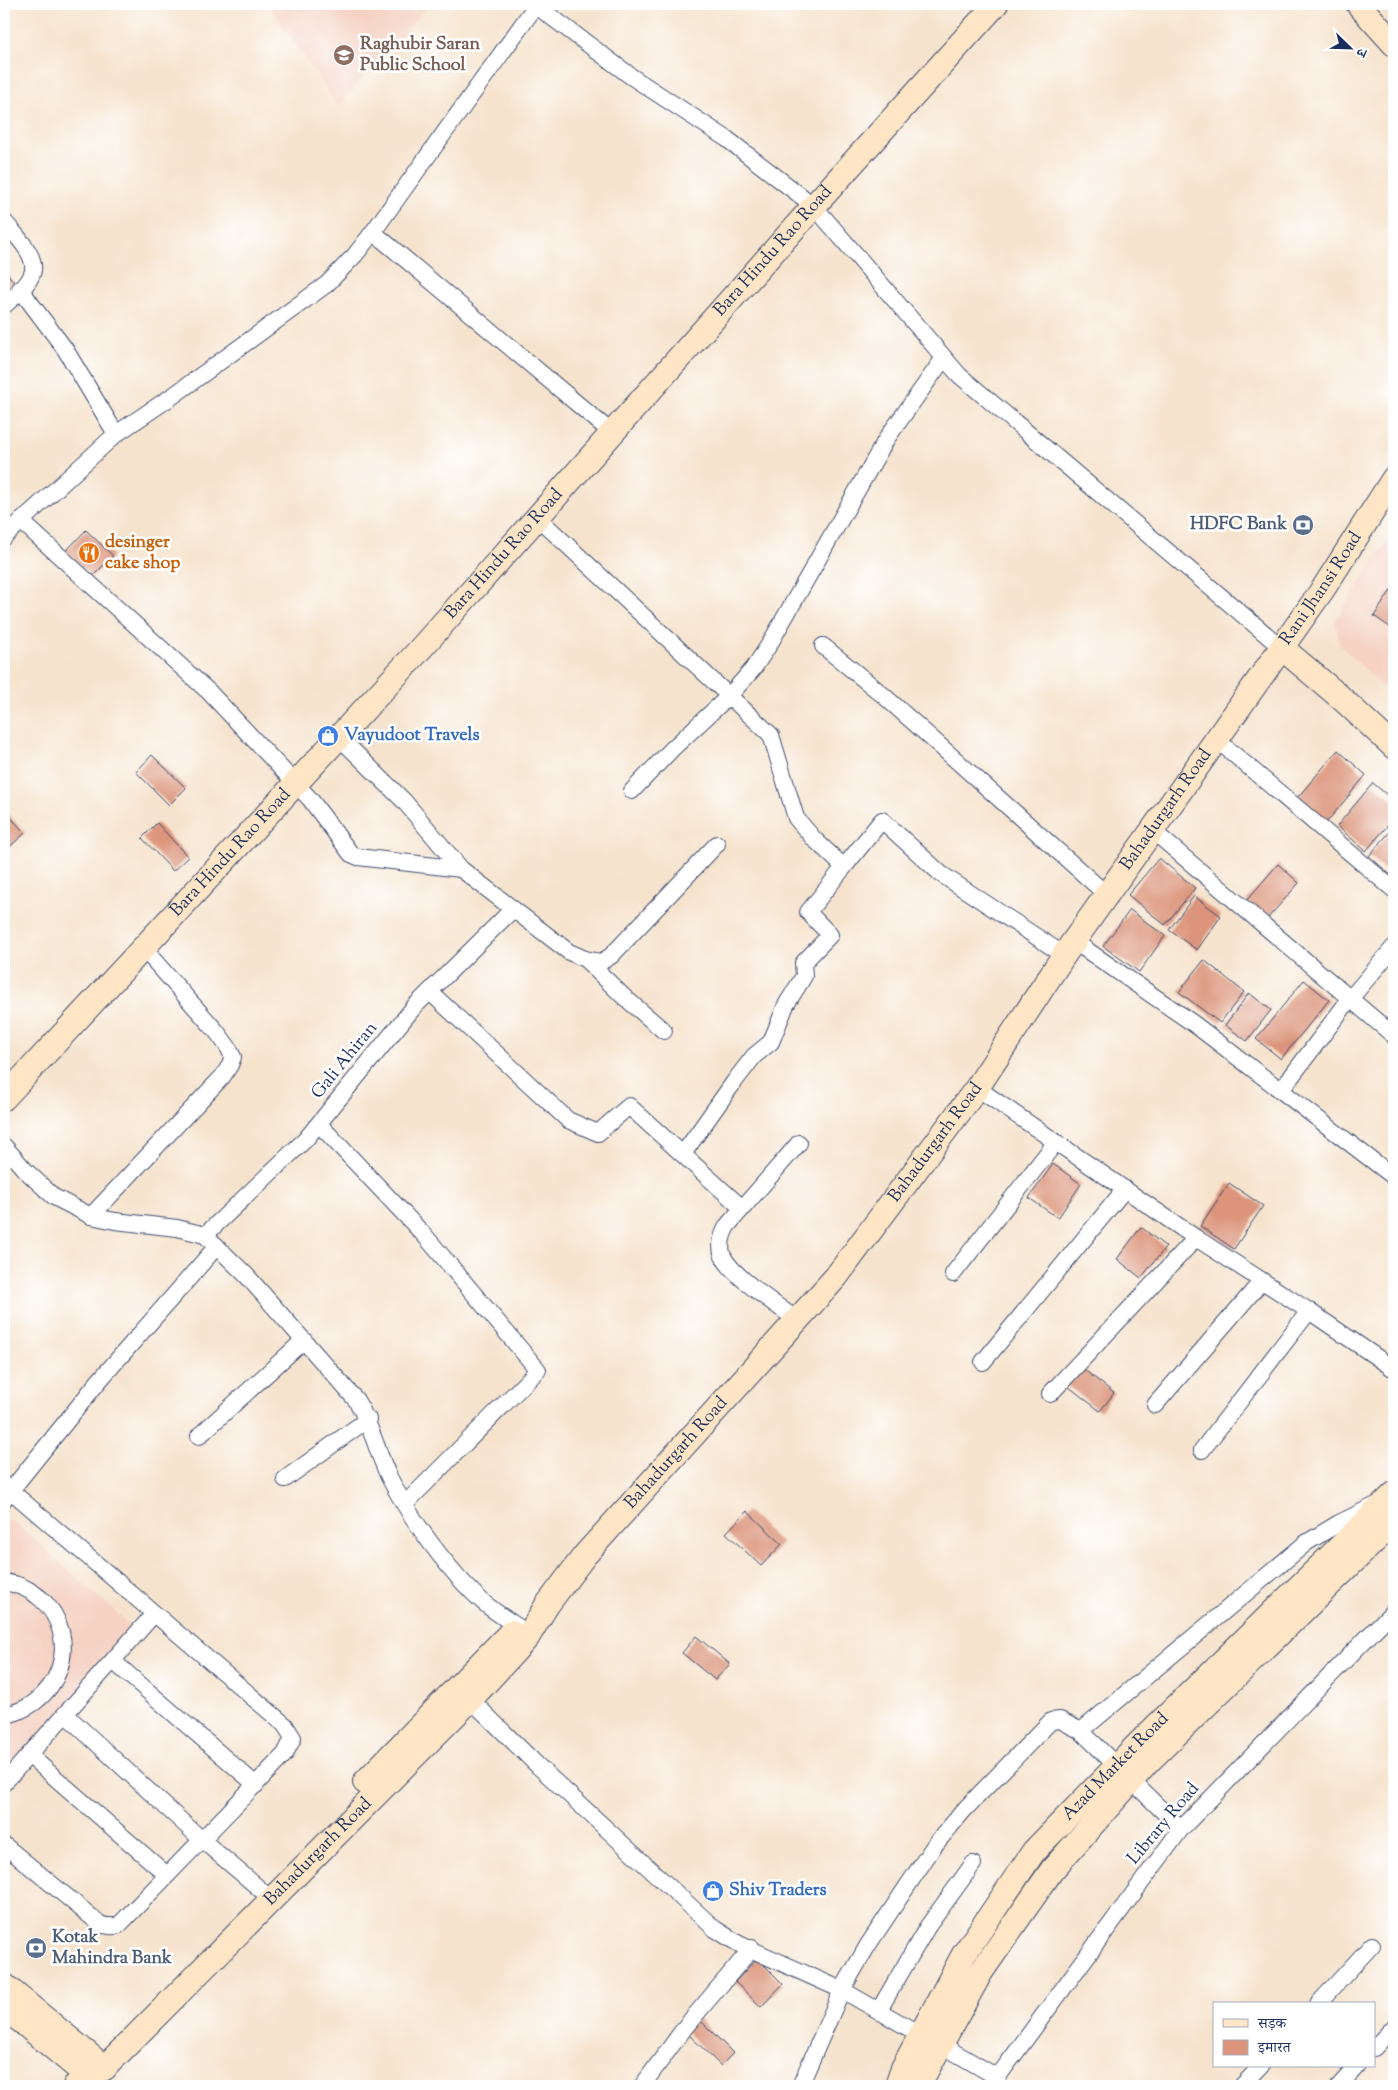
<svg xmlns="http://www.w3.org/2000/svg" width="1398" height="2090" font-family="'Sorts Mill Goudy','Noto Serif Devanagari',serif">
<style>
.built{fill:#f5d2c2}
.building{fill:#dc957c}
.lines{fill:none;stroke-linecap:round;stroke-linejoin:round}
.street-casing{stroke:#3c4a6f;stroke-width:18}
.secondary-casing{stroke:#3c4a6f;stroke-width:26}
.street{stroke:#fff;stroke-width:16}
.secondary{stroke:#fde5c5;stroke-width:24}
.labels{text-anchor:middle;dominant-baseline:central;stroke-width:5;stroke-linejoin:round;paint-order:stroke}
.education-label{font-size:18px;font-weight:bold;fill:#785e54;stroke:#fff;text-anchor:start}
.street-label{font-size:18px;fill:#1b2f5e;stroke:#fff}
.service-label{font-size:18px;font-weight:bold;fill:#4e5e75;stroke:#fff;text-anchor:end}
.food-label{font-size:18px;font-weight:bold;fill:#c56008;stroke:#fff;text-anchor:start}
.shop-label{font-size:18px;font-weight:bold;fill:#366cbe;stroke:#fff;text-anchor:start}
</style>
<rect width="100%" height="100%" fill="#fff"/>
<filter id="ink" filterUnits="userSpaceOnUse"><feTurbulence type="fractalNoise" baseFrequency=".02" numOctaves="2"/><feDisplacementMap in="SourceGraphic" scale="10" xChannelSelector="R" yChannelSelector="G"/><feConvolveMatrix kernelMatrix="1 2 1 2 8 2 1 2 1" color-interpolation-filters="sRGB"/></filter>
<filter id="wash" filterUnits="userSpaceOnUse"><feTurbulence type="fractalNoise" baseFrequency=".0096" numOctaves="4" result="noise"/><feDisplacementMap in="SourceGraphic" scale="20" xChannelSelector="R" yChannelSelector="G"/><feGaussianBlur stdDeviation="1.12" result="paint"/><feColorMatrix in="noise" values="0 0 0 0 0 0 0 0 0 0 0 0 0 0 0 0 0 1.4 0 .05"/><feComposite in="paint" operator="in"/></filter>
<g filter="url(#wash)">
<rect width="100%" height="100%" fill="#f6e3cd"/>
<!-- built -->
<g class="built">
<polygon points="268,4 430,4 338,106"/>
<polygon points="1394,530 1394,697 1340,645 1335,621"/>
<polygon points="11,1519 137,1631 4,1783 4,1527"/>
</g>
<g id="blocks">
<!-- building -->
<g class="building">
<polygon points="4,269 19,289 4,302"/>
<polygon points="86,530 113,556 92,577 66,551"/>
<polygon points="1394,586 1394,630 1374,616"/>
<polygon points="1338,750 1366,775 1326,823 1297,798"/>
<polygon points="152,755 186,788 169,805 136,772"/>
<polygon points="1373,783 1394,801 1394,818 1366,851 1337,826"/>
<polygon points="4,810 25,833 4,852"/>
<polygon points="157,823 188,857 173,871 142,838"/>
<polygon points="1394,827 1394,878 1369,856"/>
<polygon points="1159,858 1195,888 1165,925 1128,895"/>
<polygon points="1278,864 1299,883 1267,919 1246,901"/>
<polygon points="1194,896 1221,916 1197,950 1169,930"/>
<polygon points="1130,910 1165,936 1139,972 1103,946"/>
<polygon points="1204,960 1244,992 1220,1023 1179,992"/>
<polygon points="1304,980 1329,1000 1281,1059 1256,1039"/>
<polygon points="1249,993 1271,1010 1247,1041 1225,1025"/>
<polygon points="1053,1164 1081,1184 1058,1218 1029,1198"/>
<polygon points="1229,1183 1263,1206 1234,1249 1200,1226"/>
<polygon points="1141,1227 1166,1247 1141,1278 1117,1259"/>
<polygon points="1078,1365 1114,1393 1100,1411 1064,1383"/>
<polygon points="747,1511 782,1544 761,1566 726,1533"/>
<polygon points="696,1636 730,1664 715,1680 682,1653"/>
<polygon points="757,1958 783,1984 761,2007 735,1982"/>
<polygon points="698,2018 733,2053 721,2066 685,2031"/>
</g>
</g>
</g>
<g filter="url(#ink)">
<use href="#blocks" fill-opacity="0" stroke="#3c4a6f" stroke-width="1"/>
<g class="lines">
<!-- street casing -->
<g class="street-casing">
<g id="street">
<polyline points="534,4 632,77 727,139 814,206 959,375 1282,648"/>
<path d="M4 221C14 234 39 256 32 274 28 286 13 297 4 306"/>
<polyline points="373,232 612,433"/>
<polyline points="20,289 65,349 116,434"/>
<polyline points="537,517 771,735 796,818 814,839 844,867 882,820 941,874 1064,955"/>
<polyline points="21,521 209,692 310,799 351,854 358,857 461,869"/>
<polyline points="4,537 116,434 174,395 327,284 355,255 373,232 537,4"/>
<polyline points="823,646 883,695 1107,895"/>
<polyline points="339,737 404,801 461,869 569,952 585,959 601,962 611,956 717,844"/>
<polyline points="1217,740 1394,890"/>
<polyline points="632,791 672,749 729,696 753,669 769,645 887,438 944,358"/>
<polyline points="1153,831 1394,1036"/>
<polyline points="1075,942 1194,1024 1394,1177"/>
<polyline points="585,959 623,996 664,1031"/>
<polyline points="430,992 568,1120 598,1133 629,1106 742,1208"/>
<polyline points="977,1088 1196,1238 1309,1311 1394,1369"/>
<polyline points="1282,1089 1349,1000 1394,947"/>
<polyline points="319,1124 426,1237 538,1370 405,1504"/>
<path d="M4 1146 25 1170 54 1197 91 1216 115 1221 177 1228 205 1235 247 1276 356 1400C371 1424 377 1452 389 1477 410 1518 449 1572 483 1602 497 1614 513 1623 527 1633"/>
<polyline points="683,1154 734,1082 754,1056 771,1042 786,1005 804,976 803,963 830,935 808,912 844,867"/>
<polyline points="91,1216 223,1076 230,1065 233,1057 228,1047 217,1032 143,948"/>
<polyline points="205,1235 306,1139 414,1007 513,909"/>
<polyline points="953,1274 1056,1142"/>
<path d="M797 1320C778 1306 732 1276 723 1256 719 1246 722 1235 727 1226L799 1143"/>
<polyline points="983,1362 1125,1189"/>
<polyline points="1050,1394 1196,1238"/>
<polyline points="1155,1405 1261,1282"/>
<polyline points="199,1436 304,1340"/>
<polyline points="1202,1450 1309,1311"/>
<polyline points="285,1479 368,1419"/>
<path d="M4 1485 285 1725 293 1738 285 1754 119 1925C112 1927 107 1927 100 1924L4 1845"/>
<polyline points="4,1499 98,1382 217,1246"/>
<path d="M4 1582C65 1591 84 1664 35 1702 27 1708 14 1714 4 1715"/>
<polyline points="113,1661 256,1785"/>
<polyline points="463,1692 538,1766 715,1929 739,1944 842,1990 921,2035"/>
<polyline points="65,1714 202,1840 261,1890"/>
<polyline points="1081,1731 1306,1543 1339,1523 1376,1505"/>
<polyline points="29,1755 167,1875"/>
<polyline points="4,1783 154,1614"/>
<polyline points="1318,2004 1372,1945"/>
<polyline points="879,2010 928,1926 973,1864"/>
<polyline points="940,2044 997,2077"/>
<polyline points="1374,2048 1394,2027"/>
<polyline points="642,2086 686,2026 752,1948"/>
<polyline points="800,2086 842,1990 868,1945 934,1846 964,1810 1051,1721 1060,1720 1081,1731 1181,1829"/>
<polyline points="991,2086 1181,1829 1394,1610"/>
<polyline points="1242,2086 1261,2066"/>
<polyline points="1339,2086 1357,2066"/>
</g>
</g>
<!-- secondary casing -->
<g class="secondary-casing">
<g id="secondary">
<polyline points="1358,4 1394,44"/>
<polyline points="1282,648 1340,697 1394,747"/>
<path id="s1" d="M4 1098 414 656 814 206 996 4"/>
<polyline points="365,1782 511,1632"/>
<polyline points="4,1985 105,2068"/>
<polyline points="4,2007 91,2079"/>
<path id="s2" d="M75 2086 91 2079 109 2063 470 1700 527 1638 547 1605 585 1555 836 1277 977 1088 1064 955 1323 589 1394 478"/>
<path id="s3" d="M897 2086 903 2068 964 1954 1034 1851 1139 1743 1394 1494"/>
<polyline points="918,2086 981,1972 1052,1870 1148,1762 1394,1522"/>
</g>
</g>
<!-- street -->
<use href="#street" class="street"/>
<!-- secondary -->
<use href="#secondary" class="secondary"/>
</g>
</g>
<!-- icons -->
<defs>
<g id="school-disc" transform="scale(1.125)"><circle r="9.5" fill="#8d6e63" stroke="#fff"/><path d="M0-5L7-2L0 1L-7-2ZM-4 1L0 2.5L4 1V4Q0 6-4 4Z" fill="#fff"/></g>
<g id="bank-disc" transform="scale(1.125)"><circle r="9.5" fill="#5c6f8a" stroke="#fff"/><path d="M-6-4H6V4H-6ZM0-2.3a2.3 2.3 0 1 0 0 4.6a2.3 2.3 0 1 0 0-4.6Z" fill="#fff"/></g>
<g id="restaurant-disc" transform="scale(1.125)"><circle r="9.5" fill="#e8710a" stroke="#fff"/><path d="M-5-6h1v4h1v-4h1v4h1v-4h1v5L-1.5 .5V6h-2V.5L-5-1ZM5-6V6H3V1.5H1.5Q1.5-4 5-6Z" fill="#fff"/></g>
<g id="shop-disc" transform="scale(1.125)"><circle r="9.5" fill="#3f7fe0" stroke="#fff"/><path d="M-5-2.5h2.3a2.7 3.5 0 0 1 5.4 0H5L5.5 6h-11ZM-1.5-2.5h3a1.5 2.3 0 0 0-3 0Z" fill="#fff"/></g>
</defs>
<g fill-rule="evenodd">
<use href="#school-disc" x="344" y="55"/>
<use href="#bank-disc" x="1303" y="525"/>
<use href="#restaurant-disc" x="89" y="553"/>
<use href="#shop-disc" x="328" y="736"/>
<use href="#shop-disc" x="713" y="1891"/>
<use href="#bank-disc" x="36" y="1948"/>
</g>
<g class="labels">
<!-- education labels -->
<g class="education-label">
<text x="360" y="45">Raghubir Saran<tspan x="360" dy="21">Public School</tspan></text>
</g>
<!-- street labels -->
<g class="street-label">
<text stroke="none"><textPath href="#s1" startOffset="1144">Bara Hindu Rao Road</textPath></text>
<text stroke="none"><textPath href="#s1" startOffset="739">Bara Hindu Rao Road</textPath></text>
<text stroke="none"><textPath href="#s2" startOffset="1956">Rani Jhansi Road</textPath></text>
<text stroke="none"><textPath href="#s2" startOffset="1686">Bahadurgarh Road</textPath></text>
<text stroke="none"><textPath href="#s1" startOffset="334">Bara Hindu Rao Road</textPath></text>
<text transform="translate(345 1061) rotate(-51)">Gali Ahiran</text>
<text stroke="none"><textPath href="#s2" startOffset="1281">Bahadurgarh Road</textPath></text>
<text stroke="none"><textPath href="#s2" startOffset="876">Bahadurgarh Road</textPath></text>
<text stroke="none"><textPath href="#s3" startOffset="390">Azad Market Road</textPath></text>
<text transform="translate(1164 1824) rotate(-50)">Library Road</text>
<text stroke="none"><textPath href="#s2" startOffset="339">Bahadurgarh Road</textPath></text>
</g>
<!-- service labels -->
<g class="service-label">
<text x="1287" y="525">HDFC Bank</text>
<text x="52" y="1938" text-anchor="start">Kotak<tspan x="52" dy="21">Mahindra Bank</tspan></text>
</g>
<!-- food labels -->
<g class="food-label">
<text x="105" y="543">desinger<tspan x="105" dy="21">cake shop</tspan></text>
</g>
<!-- shop labels -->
<g class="shop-label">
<text x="344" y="736">Vayudoot Travels</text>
<text x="729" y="1891">Shiv Traders</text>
</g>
</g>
<!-- margin -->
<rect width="1398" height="2090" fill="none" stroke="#fff" stroke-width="20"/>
<!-- legend -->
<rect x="1213" y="2002" width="162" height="65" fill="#ffffff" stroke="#a4acbf"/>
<rect x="1223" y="2019" width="25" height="8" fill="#fde5c5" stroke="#a4acbf"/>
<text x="1258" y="2028" font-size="15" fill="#1b2f5e">सड़क</text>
<rect x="1223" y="2040" width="25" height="15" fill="#dc957c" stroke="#a4acbf"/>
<text x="1258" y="2052" font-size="15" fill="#1b2f5e">इमारत</text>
<!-- north arrow -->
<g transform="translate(1350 48) rotate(113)" stroke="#ffffff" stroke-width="4" paint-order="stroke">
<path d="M0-4L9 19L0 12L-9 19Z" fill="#1b2f5e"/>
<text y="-8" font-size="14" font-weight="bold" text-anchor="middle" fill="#1b2f5e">उ</text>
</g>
</svg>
